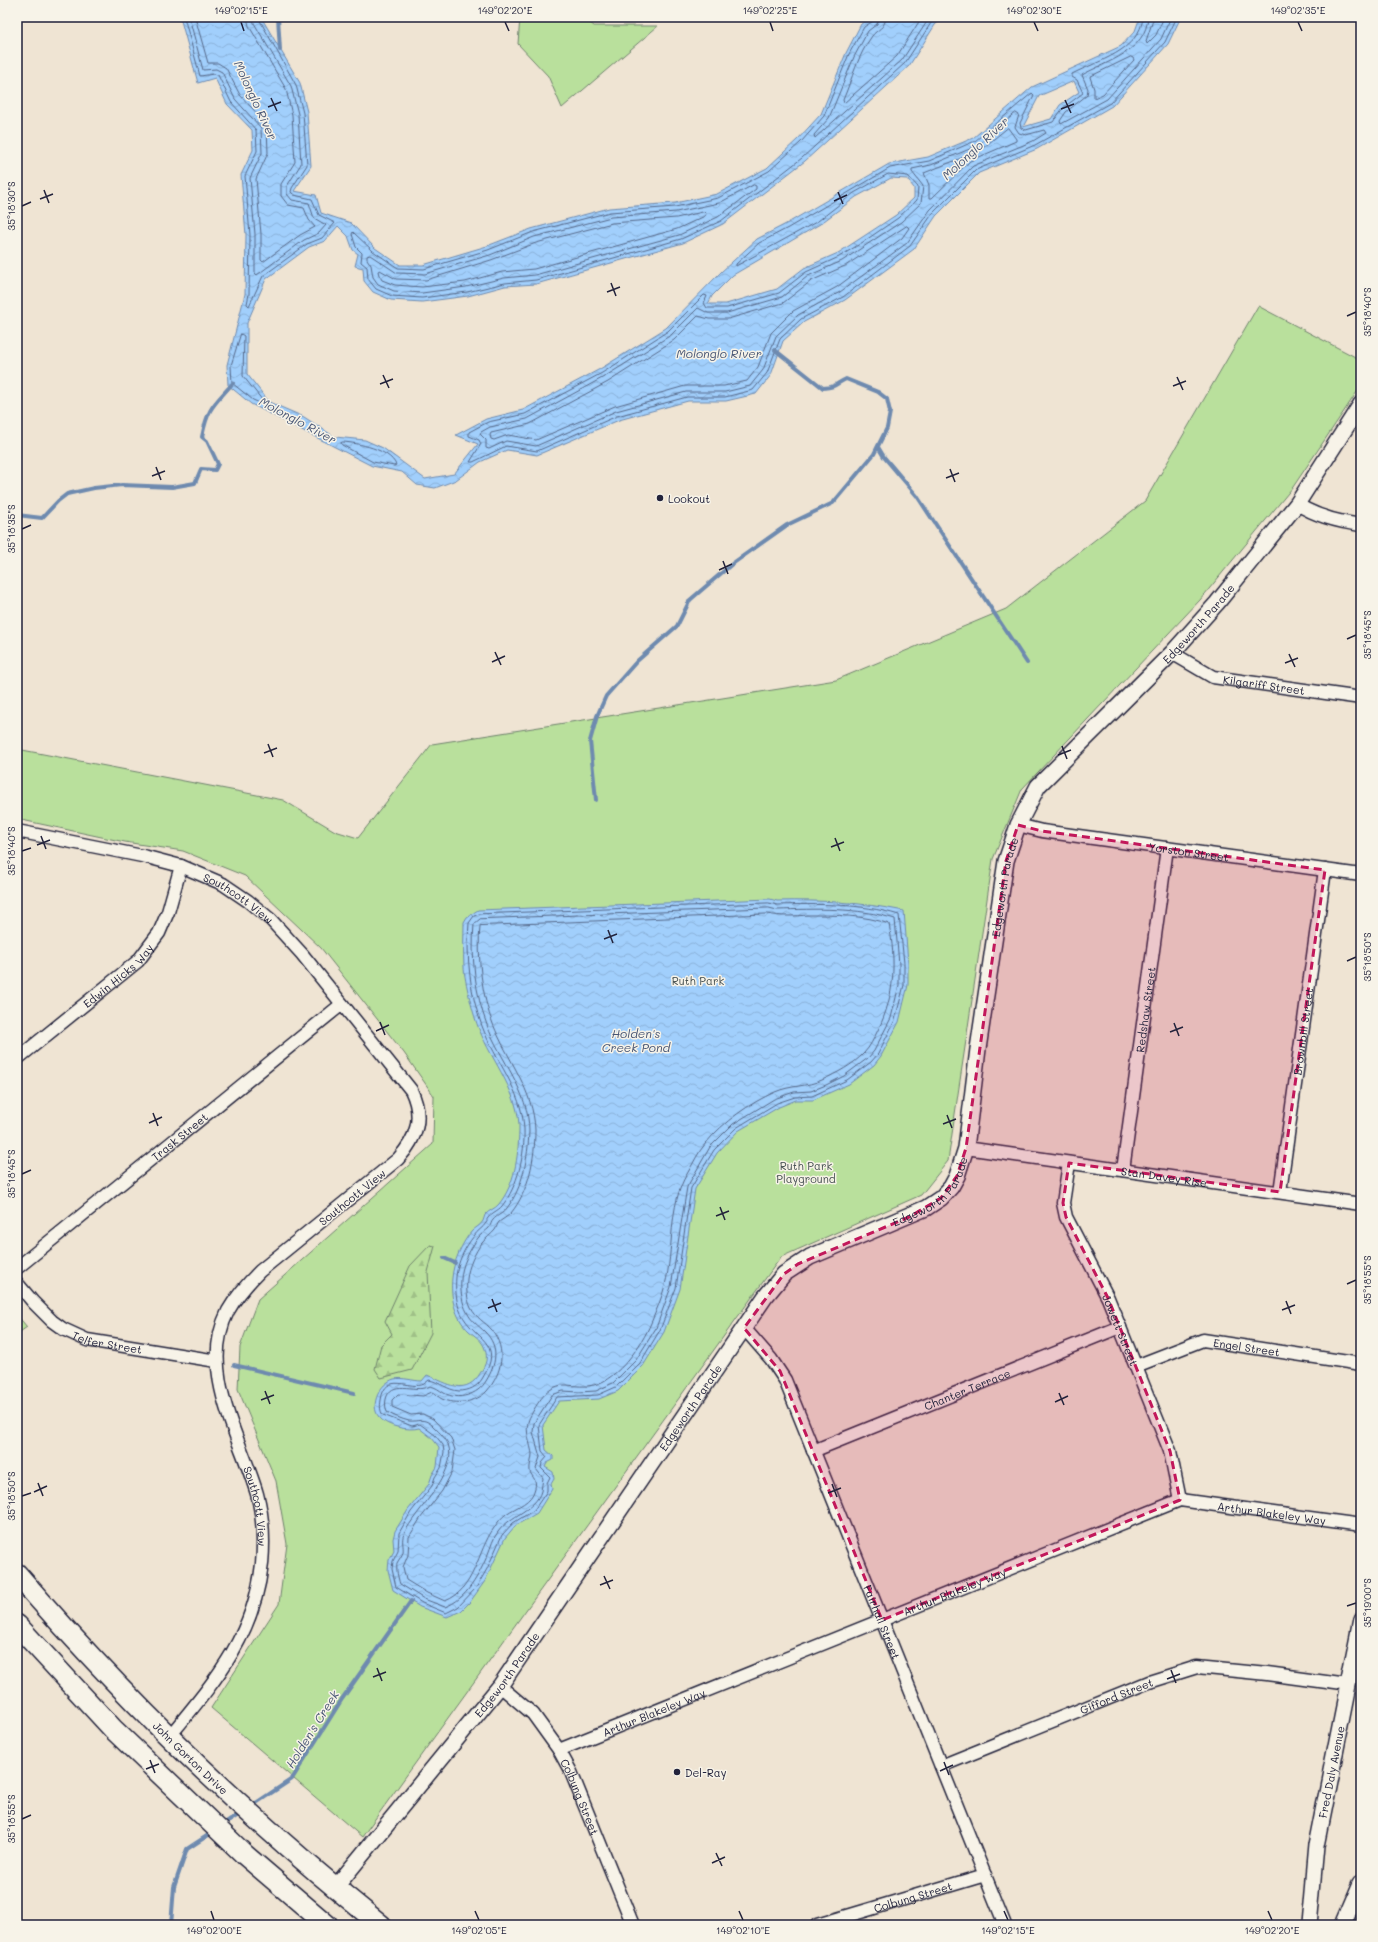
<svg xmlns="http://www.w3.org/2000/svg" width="1378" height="1942" font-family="Mali,sans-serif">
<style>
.green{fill:#b9e09c;stroke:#6e816c}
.forest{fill:url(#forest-firs);stroke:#6e816c}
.water{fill:url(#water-waves);stroke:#6e8aaf;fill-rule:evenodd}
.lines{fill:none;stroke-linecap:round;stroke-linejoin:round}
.shore{stroke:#556788;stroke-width:1}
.stream{stroke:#6e8aaf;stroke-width:4}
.minor-casing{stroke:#22223b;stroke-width:15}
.tertiary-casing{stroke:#22223b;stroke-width:18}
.primary-casing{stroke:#22223b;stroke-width:23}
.minor{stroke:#f7f3e8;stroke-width:12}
.tertiary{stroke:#f7f3e8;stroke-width:15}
.primary{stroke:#f7f3e8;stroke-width:20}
.marked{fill:#c2185b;fill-opacity:0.2;stroke:#c2185b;stroke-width:3;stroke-dasharray:8 5;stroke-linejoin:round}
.ticks{fill:none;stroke:#22223b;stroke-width:1.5}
.poi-dot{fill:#22223b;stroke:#f7f3e8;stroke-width:1.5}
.labels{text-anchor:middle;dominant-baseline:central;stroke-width:3;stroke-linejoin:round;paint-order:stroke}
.poi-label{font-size:11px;fill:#22223b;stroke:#f7f3e8;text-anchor:start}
.street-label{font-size:11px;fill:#22223b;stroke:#f7f3e8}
.park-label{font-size:11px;fill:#485253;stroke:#f7f3e8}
.water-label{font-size:12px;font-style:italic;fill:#485675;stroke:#f7f3e8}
.neatline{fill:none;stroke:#22223b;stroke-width:1.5}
.ticks-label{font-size:10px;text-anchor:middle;fill:#22223b}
</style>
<defs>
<pattern id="forest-firs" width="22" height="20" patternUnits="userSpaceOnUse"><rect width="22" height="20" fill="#b9e09c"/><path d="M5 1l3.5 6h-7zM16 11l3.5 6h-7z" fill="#9fc087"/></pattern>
<pattern id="water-waves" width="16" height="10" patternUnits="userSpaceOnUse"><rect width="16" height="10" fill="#a1cffc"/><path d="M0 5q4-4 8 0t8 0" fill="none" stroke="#8ab1d9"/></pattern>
</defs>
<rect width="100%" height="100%" fill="#efe4d3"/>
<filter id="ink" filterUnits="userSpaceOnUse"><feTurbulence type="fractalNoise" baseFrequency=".025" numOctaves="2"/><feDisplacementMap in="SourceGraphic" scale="8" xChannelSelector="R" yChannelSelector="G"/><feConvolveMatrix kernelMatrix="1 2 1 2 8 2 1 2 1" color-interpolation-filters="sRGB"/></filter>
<g filter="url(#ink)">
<!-- green -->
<g class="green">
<polygon points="520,17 583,17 594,26 658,26 562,108 548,76 518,44"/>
<polygon points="1258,306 1361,360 1361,386 1293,487 1200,600 1022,789 993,859 948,1161 921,1195 781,1257 362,1837 211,1708 279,1604 287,1544 276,1481 238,1389 240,1347 258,1299 433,1144 434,1096 404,1053 321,948 245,876 183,851 125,842 17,819 17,749 283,800 335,831 358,838 432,744 836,680 1006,609 1145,501"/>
<polygon points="17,1315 27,1327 17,1334"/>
</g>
<!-- forest -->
<polygon class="forest" points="430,1245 435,1246 428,1272 431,1333 412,1370 381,1378 375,1369 381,1345 392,1334 385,1321 410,1266"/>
<!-- water -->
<g class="water">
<path d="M180 17H261L300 83 307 112 311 166 294 191 316 195 321 213 351 223 375 248 400 265H423L487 246 531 229 609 208 675 203 717 194 767 168 798 139 821 114 846 53 861 24 873 17H944L935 25 909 66 805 161 723 224 683 243 536 284 505 286 468 296 422 302 391 300 373 292 364 281 363 268 355 266 358 254 353 250 348 236 338 226 325 241 309 247 266 279 247 323V374L269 402 304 417 335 437 365 440 383 448 425 479 454 474 478 444 456 435 486 419 523 410 600 369 666 328 721 272 757 239 786 224 889 164 928 157 973 138 1032 87 1121 46 1135 31 1140 17H1181L1168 44 1112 106 1037 149 979 173 936 216 914 249 845 300 804 322 783 341 771 375 756 394 726 401H688L619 420 537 455 507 450 480 462 456 480 435 488 417 485 402 472 372 466 251 404 228 385 227 365 245 294 246 235 241 175 253 150 252 130 227 104 215 78 198 83ZM1074 81 1079 92 1060 105 1051 119 1023 127 1039 96ZM891 178 907 179 914 188V198L896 215 861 238 838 253 804 268 777 289 726 304H708L712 296 733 275 820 224 856 197Z"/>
<path d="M770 899 777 901C821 900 860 902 904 911L908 963V985L899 1022 881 1056 874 1065 849 1084 813 1100H796L779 1107 738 1131 717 1153 695 1189 680 1289 664 1332 643 1366 618 1391 599 1399 559 1401 543 1425 546 1450 553 1456V1460L547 1463 545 1467 553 1472 554 1479 551 1484 552 1489 537 1513 515 1526 505 1538 485 1581 470 1602 461 1611 447 1617 420 1607 393 1590 388 1570 389 1560 394 1551 393 1539 395 1531 408 1510 429 1484 432 1475 437 1467 439 1447 432 1438 419 1428C409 1431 387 1427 379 1417 369 1405 380 1383 394 1379 403 1377 413 1381 422 1381L427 1375C449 1384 466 1397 481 1372 486 1364 488 1358 485 1349 482 1340 476 1337 469 1331 455 1318 450 1297 452 1278 453 1263 462 1242 472 1231 475 1228 481 1225 483 1221 484 1219 484 1217 485 1215 489 1210 495 1209 499 1204 515 1184 518 1157 519 1132 521 1095 492 1062 479 1029 474 1018 464 979 464 967 463 952 464 937 464 922L467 917 478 910Z"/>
</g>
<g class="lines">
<!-- shore -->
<g class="shore">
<polyline points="184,17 200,76 214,74 218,75 231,102 256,130 257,151 245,176 250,235 249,294 247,304 249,306 263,276 307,244 322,238 335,223 319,215 312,199 294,195 291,192 292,188 307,165 303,113 296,85 258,17"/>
<polyline points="189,17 203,70 216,69 222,72 235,99 261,128 262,153 250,178 255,234 255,273 257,275 304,240 319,233 326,225 314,218 309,203 292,200 287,194 287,186 301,164 298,114 291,86 254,23 253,17"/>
<polyline points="195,17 208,63 218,63 226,68 240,95 263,120 267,127 268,153 256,179 261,234 261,260 263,262 300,235 315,227 309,220 304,208 288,205 281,196 281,184 295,162 292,115 286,89 249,26 247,17"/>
<polyline points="875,17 873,21 864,27 849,54 824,116 801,142 769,171 718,198 675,207 610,212 533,232 488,250 424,269 398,268 373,251 353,232 352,234 356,247 362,253 361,262 367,267 368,279 376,289 392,296 422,298 467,292 505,283 536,280 681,239 721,221 802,158 905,63 931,23 938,17"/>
<polyline points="880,17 877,24 868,31 854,57 829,118 814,135 815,138 902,60 930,17"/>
<path d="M886 17C885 29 877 29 872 36 858 55 852 79 843 100L844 103 897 56 922 17"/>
<path d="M1143 17C1140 51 1097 61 1072 74V77L1077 80 1083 93 1063 108 1053 122 1026 130 1021 128 1020 123 1034 95 1032 93 975 141 929 161 890 168 788 228 759 243 736 264V266L818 221 854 193 888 174 908 176 918 187 917 200 898 218 863 242 839 257 806 272 779 293 727 308H707L704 303 707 296 704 295 668 331 602 373 525 414 488 422 469 432V436L479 440 481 444 470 462H473L506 446 537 451 617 416 687 397H725L753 390 767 373 780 339 801 319 843 297 910 246 933 213 976 170 1035 145 1110 103 1165 42 1177 17"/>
<path d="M1148 17C1146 52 1107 61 1082 75L1088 89 1087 95 1066 112 1060 121 1061 124 1107 99 1161 39 1171 17"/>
<polyline points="1154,17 1146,41 1147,44 1156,35 1164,17"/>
<polygon points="1131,57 1133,58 1134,60 1103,94 1094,98 1094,89 1090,77"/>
<polygon points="1016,113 1019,115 1015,127 1019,133 1026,135 1044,130 1046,133 1033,141 973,166 930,210 907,243 840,292 798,315 776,336 763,370 750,386 725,392 686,392 616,411 536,446 506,441 489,449 486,448 486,440 480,434 481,432 490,427 527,419 604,377 671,335 698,308 708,313 727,313 782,297 808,276 842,261 901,222 921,203 923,186 912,172 912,169 931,165 977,146"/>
<polygon points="1008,128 1016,139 1016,141 970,161 932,198 929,198 929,185 924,173 979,151"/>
<polygon points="754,185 756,186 756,189 718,217 679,235 535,275 504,278 466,287 422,293 394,291 378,284 373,277 371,265 367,259 367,256 370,255 397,273 425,274 490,255 534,237 611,217 676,212 719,203"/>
<polygon points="704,212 706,214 705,216 677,229 534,269 502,272 465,282 422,287 395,285 382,280 379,275 378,271 380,270 396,279 426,280 491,260 536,243 612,223 676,218"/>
<polygon points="907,226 909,228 902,238 837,287 793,311 771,333 758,367 747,381 724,386 685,386 615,406 536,440 508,435 494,440 491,439 490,435 491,433 530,424 608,382 674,340 698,316 709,319 728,319 783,303 811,281 845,266"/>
<polygon points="241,334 244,336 243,376 263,401 262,404 253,400 232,383 231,366"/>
<path d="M343 442C358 443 389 449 396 465L394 466 373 462 342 445 341 443Z"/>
<path d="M769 903 777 905C818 904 860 903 899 915L904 963V985L895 1020 878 1054 871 1062 847 1080 812 1096 795 1097 777 1103 736 1128 714 1150 691 1188 676 1288 660 1330 640 1363 616 1387 598 1395 557 1397 539 1425 542 1451 547 1457 542 1463 541 1468 550 1477 547 1483V1491L534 1510 513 1523 502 1535 487 1569 476 1588 458 1607 446 1613 422 1603 396 1587 392 1569 393 1561 398 1551 399 1533 411 1512 432 1486 435 1477 441 1468 444 1452 443 1445 435 1435 420 1424 412 1426 383 1415C380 1411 380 1406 381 1400 385 1370 411 1391 424 1384 426 1383 427 1381 429 1380 440 1382 447 1390 459 1391 469 1391 477 1387 482 1379 506 1341 474 1340 461 1313 456 1303 455 1288 456 1277 457 1263 465 1247 474 1236 477 1231 483 1228 486 1223 489 1219 485 1222 488 1218 492 1212 498 1211 502 1206 518 1186 525 1154 524 1129 522 1090 495 1061 482 1026 470 994 466 957 469 923L474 916 479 914Z"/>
<path d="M769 908 777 910C816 909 857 907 895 919L899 964V985L891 1018 874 1051 868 1058 844 1076 826 1085 811 1091 794 1092 774 1099 733 1124 710 1147 687 1187 671 1287 656 1328 636 1360 613 1383 596 1391 579 1392 563 1391 552 1395 534 1423 533 1432 540 1457 536 1469 543 1478C542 1482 542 1487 541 1491 536 1510 510 1515 498 1532 493 1538 491 1547 488 1554 479 1575 467 1599 445 1607L424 1599 400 1584C398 1578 396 1569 397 1563 399 1559 402 1556 403 1552 404 1546 401 1540 404 1534 415 1510 459 1473 448 1444 445 1437 437 1430 432 1425 423 1417 418 1422 409 1421 401 1419 394 1416 387 1412 385 1407 385 1401 387 1396 394 1379 418 1394 430 1386 436 1387 439 1390 444 1393 458 1401 478 1395 486 1381 496 1365 500 1347 485 1332 478 1325 471 1321 467 1312 462 1303 460 1290 461 1280 461 1266 470 1249 478 1238 481 1234 486 1231 489 1228 491 1225 491 1222 493 1220 497 1215 503 1214 507 1208 523 1187 528 1158 529 1131 529 1091 500 1060 487 1025 475 993 471 957 474 924L480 919Z"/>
<path d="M768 914C781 917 795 916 809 915 835 915 865 915 889 924 896 961 895 996 878 1030 874 1038 870 1047 864 1053 853 1065 837 1073 822 1080 807 1087 791 1085 775 1092 750 1103 723 1122 706 1143 698 1152 693 1164 687 1174 668 1205 674 1251 665 1285 662 1298 656 1311 651 1323 642 1345 618 1379 594 1385 585 1387 576 1386 567 1385 549 1384 539 1400 531 1415 523 1428 530 1441 532 1454 532 1460 529 1465 530 1472 533 1478 537 1480 535 1488 532 1503 517 1506 506 1514 501 1518 497 1523 494 1528 477 1551 475 1590 445 1601L427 1593 406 1580 403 1567 408 1555 409 1537 420 1519 442 1491 452 1472 455 1450 451 1438 433 1419 423 1414 411 1415 392 1407V1400L398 1394 423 1396 432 1392C436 1394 438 1397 442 1399 456 1405 476 1403 487 1391 502 1373 507 1350 492 1330 485 1322 476 1318 471 1308 467 1300 466 1288 467 1279 468 1267 475 1252 482 1243 486 1238 491 1235 495 1230 497 1227 497 1224 499 1222 503 1219 507 1217 511 1213 529 1191 535 1158 535 1130 534 1091 507 1059 493 1024 482 997 477 956 480 926Z"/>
</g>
<!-- stream -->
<g class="stream">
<polyline points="278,17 280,50"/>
<polyline points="878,447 884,457 917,496 1027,663"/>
<path d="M17 515 42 518 58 501 67 494 94 488 122 485 172 487 195 483 201 469 215 470 218 464 207 441 202 437C208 406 214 405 233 383"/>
<path d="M596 800 590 741 597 716 606 696 637 661 677 626 690 600 732 564 787 525 833 503 874 454 887 428 890 412 887 399 878 392 846 379C835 384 837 387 823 388L775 350"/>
<polyline points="444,1258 455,1263"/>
<polyline points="234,1365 354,1393"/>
<polyline points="250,1807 292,1779 342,1699 411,1601"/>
<polyline points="222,1826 241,1813"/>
<polyline points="171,1925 174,1887 187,1849 213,1832"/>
</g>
<!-- minor casing -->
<g class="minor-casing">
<g id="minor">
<path d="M1297 504C1316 516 1338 522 1361 525"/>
<path id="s1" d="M1172 653 1213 677 1361 698"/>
<path id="s2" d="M1018 825 1042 831 1361 875"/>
<path id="s3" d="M17 831 147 857 181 866 223 884 248 901 271 920 302 954 411 1090C424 1117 417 1138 398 1159L260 1271C248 1283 237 1295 228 1311 198 1371 240 1436 257 1494 263 1516 264 1542 262 1564 254 1637 214 1682 169 1737"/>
<path id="s4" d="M17 1059 138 961 159 933 168 912 181 866"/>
<path id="s5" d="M966 1148 1361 1204"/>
<path id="s6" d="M1069 1163 1063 1203 1066 1217 1108 1298 1170 1451 1180 1500"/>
<path id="s7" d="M1123 1170 1167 848"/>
<path id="s8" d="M1280 1192 1325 870"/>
<path id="s9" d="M17 1268 342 1004"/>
<path id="s10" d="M17 1283 33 1302 52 1321 63 1329 87 1340 217 1361"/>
<path id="s11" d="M744 1328 771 1359 785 1380 1005 1925"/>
<path id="s12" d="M1136 1366 1203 1340 1361 1364"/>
<path id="s13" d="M813 1451 1120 1327"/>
<path id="s14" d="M500 1686 533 1714 559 1750 571 1772 633 1925"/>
<path id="s15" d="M559 1750 1180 1500 1361 1525"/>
<path id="s16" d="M941 1766 1149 1682 1197 1667 1267 1674 1348 1685"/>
<path id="s17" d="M817 1925 985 1875"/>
</g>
</g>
<!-- tertiary casing -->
<g class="tertiary-casing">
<g id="tertiary">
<path id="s18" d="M335 1888 500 1686 765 1297 784 1274 810 1257 926 1208 941 1198 951 1187 957 1176 966 1148 978 1049 1006 861 1018 825 1038 786 1172 653 1217 603 1297 504 1361 404"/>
<path id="s19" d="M1309 1925 1316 1846 1361 1620"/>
<polyline points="1343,1925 1361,1883"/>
</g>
</g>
<!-- primary casing -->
<g class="primary-casing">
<g id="primary">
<path id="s20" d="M17 1574C127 1702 250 1820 381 1925"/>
<polyline points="17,1625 113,1729 245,1855 327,1925"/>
</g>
</g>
<!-- minor -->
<use href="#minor" class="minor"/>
<!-- tertiary -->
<use href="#tertiary" class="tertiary"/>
<!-- primary -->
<use href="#primary" class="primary"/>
</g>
</g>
<!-- marked area -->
<path class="marked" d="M1018 825 1042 831 1325 870 1280 1192 1069 1163 1063 1203 1066 1217 1108 1298 1170 1451 1180 1500 882 1620 780 1371 744 1328 784 1274 798 1264 909 1217 941 1198 957 1176 966 1148 1006 861Z"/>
<!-- ticks -->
<path class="ticks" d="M241 22 244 31M505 22 509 31M770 22 773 31M1034 22 1038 31M1298 22 1302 31M271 98 277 111M1065 100 1071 113M268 107 281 102M1061 109 1074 104M44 190 49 203M838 192 843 204M40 199 53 194M834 201 847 195M22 206 31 202M611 283 616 296M607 292 620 287M1347 316 1356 312M383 375 389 388M1177 377 1183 390M380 384 393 379M1173 386 1186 381M156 467 161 480M950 469 955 482M152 476 165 471M946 478 959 473M22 529 31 525M723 561 728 574M719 570 732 564M1347 639 1356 635M495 652 501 665M1289 654 1295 667M492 662 505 656M1285 663 1298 658M268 744 273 757M1062 746 1067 759M264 753 277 748M1058 755 1071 750M41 836 46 849M835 838 840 851M37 845 50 840M831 847 844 842M22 851 31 848M608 930 613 943M604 939 617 934M1347 961 1356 957M380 1022 385 1035M1174 1023 1179 1036M376 1031 389 1025M1170 1032 1183 1027M153 1113 158 1126M947 1115 952 1128M149 1123 162 1117M943 1124 956 1119M22 1174 31 1170M720 1207 725 1220M716 1216 729 1211M1347 1284 1356 1280M492 1299 497 1312M1286 1301 1291 1314M488 1308 501 1303M1282 1310 1295 1305M265 1391 270 1404M1059 1393 1064 1405M261 1400 274 1395M1055 1402 1068 1396M38 1483 43 1496M832 1484 837 1497M34 1492 47 1486M828 1493 841 1488M22 1496 31 1493M604 1576 610 1589M600 1585 613 1580M1347 1606 1356 1603M377 1668 382 1681M1171 1670 1176 1683M373 1677 386 1672M1167 1679 1180 1674M150 1760 155 1773M944 1762 949 1775M146 1769 159 1764M940 1771 953 1765M22 1819 31 1815M716 1853 722 1866M712 1863 725 1857M211 1911 214 1920M475 1911 479 1920M739 1911 743 1920M1004 1911 1008 1920M1268 1911 1272 1920"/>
<!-- markers -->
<g class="poi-dot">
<circle cx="660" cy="498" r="4"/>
<circle cx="677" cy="1772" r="4"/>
</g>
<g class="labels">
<!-- poi labels -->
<g class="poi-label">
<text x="668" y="498">Lookout</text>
<text x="685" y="1772">Del-Ray</text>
</g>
<!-- street labels -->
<g class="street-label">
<text stroke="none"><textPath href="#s18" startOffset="1593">Edgeworth Parade</textPath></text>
<text stroke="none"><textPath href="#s1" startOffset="99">Kilgariff Street</textPath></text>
<text stroke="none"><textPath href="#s2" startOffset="173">Yorston Street</textPath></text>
<text stroke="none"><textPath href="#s18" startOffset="1257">Edgeworth Parade</textPath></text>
<text stroke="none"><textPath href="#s3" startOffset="234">Southcott View</textPath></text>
<text stroke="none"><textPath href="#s4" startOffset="131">Edwin Hicks Way</textPath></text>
<text stroke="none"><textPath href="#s7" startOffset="162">Redshaw Street</textPath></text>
<text stroke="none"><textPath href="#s8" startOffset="162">Brownbill Street</textPath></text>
<text stroke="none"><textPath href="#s9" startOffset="209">Trask Street</textPath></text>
<text stroke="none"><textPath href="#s5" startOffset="200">Stan Davey Rise</textPath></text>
<text stroke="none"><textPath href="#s18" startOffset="933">Edgeworth Parade</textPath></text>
<text transform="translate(352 1197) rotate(-39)">Southcott View</text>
<text stroke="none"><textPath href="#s6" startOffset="180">Jowett Street</textPath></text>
<text stroke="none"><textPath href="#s10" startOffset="112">Telfer Street</textPath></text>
<text stroke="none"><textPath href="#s12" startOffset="116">Engel Street</textPath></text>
<text stroke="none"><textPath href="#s13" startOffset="166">Chanter Terrace</textPath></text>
<text stroke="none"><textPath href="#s18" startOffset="598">Edgeworth Parade</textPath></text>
<text stroke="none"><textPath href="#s3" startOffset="1001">Southcott View</textPath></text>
<text stroke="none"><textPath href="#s15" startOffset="762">Arthur Blakeley Way</textPath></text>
<text stroke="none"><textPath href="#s15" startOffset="426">Arthur Blakeley Way</textPath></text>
<text stroke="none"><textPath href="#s11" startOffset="327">Fairhall Street</textPath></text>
<text stroke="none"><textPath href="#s18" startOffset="274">Edgeworth Parade</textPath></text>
<text stroke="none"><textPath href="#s16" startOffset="189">Gifford Street</textPath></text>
<text stroke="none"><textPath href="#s15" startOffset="102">Arthur Blakeley Way</textPath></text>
<text stroke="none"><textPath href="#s20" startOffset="253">John Gorton Drive</textPath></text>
<text stroke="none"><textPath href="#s19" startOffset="155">Fred Daly Avenue</textPath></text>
<text stroke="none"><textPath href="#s14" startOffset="139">Colbung Street</textPath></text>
<text stroke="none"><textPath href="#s17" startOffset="100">Colbung Street</textPath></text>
</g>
<!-- park labels -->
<g class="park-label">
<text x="698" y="980">Ruth Park</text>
<text x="806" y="1165">Ruth Park<tspan x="806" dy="13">Playground</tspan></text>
</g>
<!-- water labels -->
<g class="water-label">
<text transform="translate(256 100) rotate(65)">Molonglo River</text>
<text transform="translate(975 148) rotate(-43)">Molonglo River</text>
<text x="719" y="353">Molonglo River</text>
<text transform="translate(298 420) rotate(28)">Molonglo River</text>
<text x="636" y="1033">Holden's<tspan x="636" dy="14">Creek Pond</tspan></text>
<text transform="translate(312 1729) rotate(-58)">Holden's Creek</text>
</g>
</g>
<!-- margin -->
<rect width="1378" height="1942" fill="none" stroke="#f7f3e8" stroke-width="44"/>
<rect x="22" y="22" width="1334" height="1898" class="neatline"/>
<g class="ticks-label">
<text x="241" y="14">149°02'15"E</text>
<text x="505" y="14">149°02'20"E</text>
<text x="770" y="14">149°02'25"E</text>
<text x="1034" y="14">149°02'30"E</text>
<text x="1298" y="14">149°02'35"E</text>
<text transform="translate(11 206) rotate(-90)" y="4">35°18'30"S</text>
<text transform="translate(1367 312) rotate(-90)" y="4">35°18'40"S</text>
<text transform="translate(11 529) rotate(-90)" y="4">35°18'35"S</text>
<text transform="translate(1367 635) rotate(-90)" y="4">35°18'45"S</text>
<text transform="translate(11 851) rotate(-90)" y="4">35°18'40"S</text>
<text transform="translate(1367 957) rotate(-90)" y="4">35°18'50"S</text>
<text transform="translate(11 1174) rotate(-90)" y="4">35°18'45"S</text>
<text transform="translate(1367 1280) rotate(-90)" y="4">35°18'55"S</text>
<text transform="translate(11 1496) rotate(-90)" y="4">35°18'50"S</text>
<text transform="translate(1367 1603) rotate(-90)" y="4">35°19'00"S</text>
<text transform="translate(11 1819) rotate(-90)" y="4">35°18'55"S</text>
<text x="214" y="1934">149°02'00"E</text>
<text x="479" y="1934">149°02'05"E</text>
<text x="743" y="1934">149°02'10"E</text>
<text x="1008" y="1934">149°02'15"E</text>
<text x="1272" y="1934">149°02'20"E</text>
</g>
</svg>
